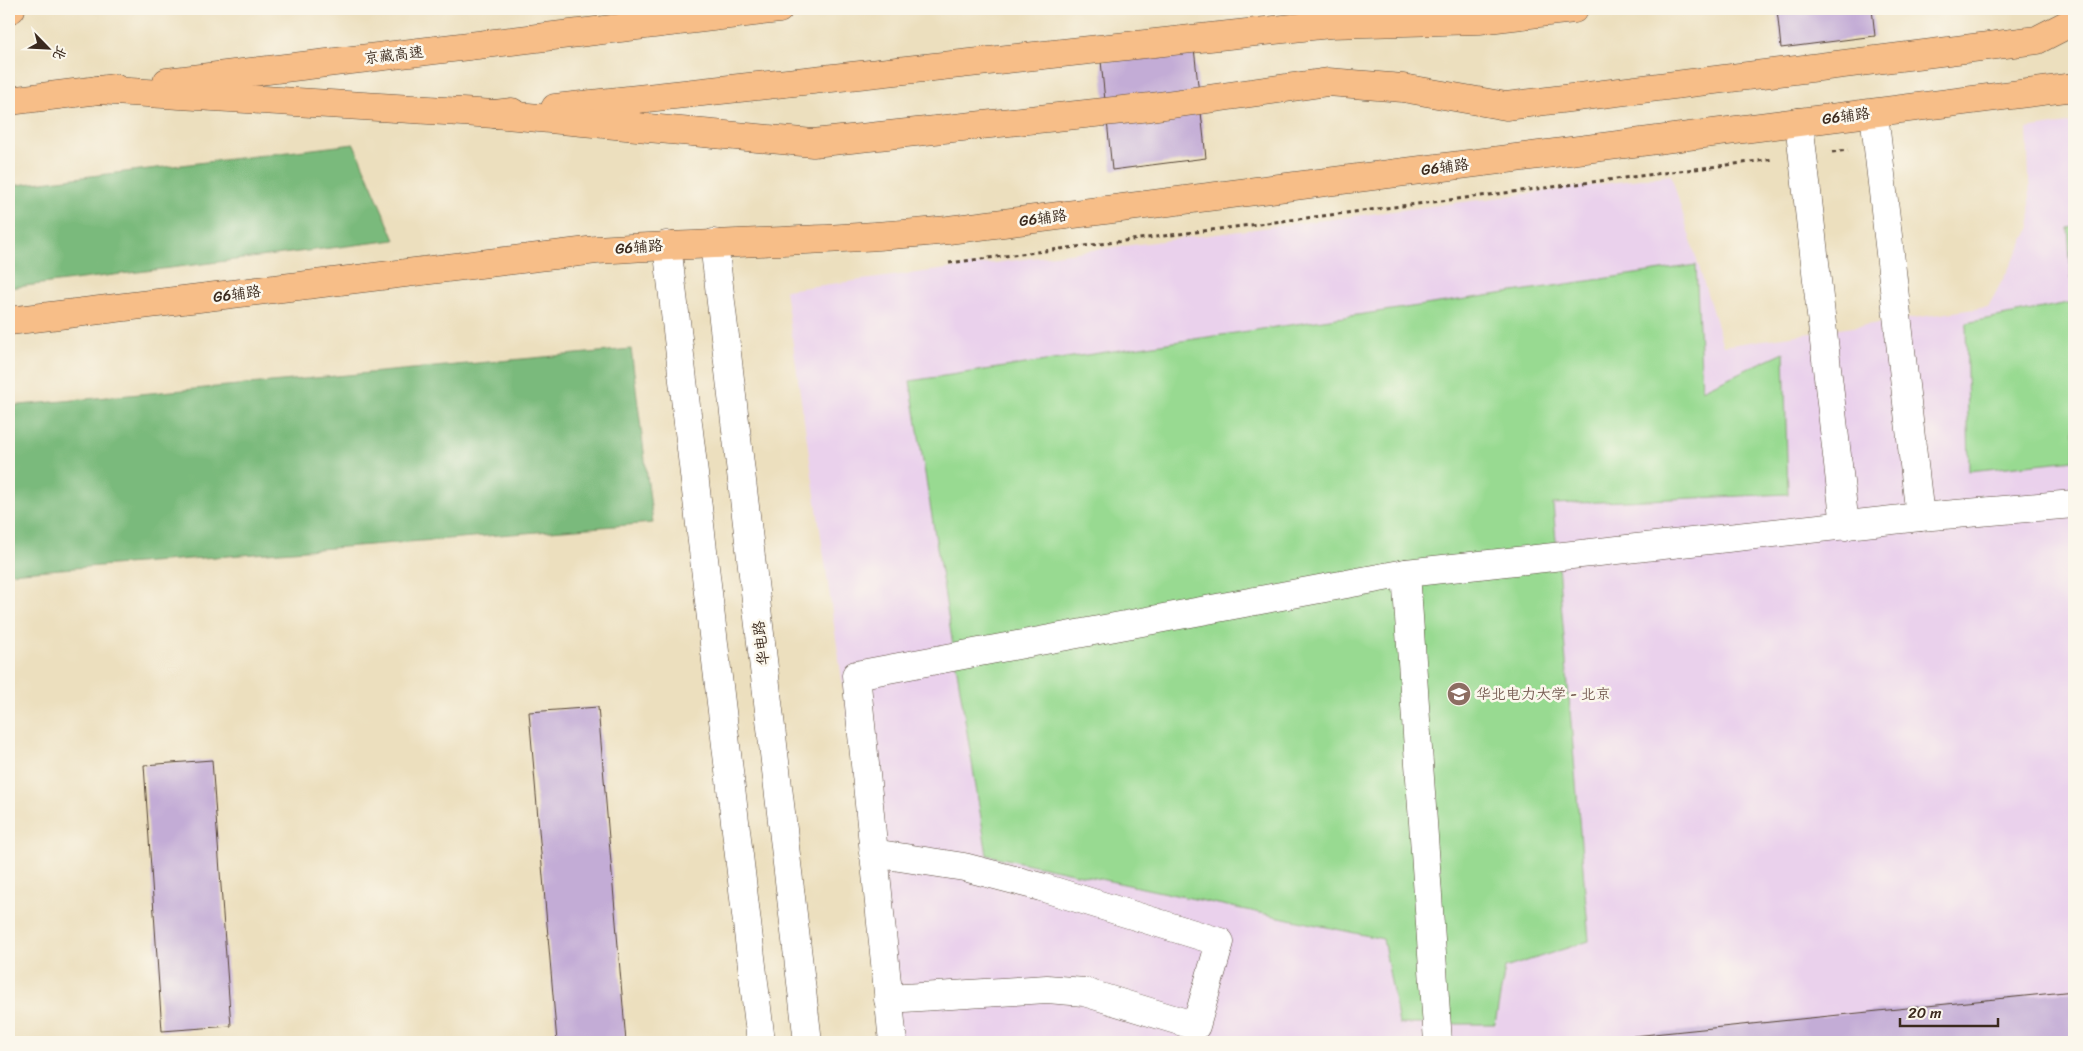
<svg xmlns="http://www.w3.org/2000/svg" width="2083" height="1051" font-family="Sriracha,'LXGW WenKai TC',sans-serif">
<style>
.built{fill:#ead1ec}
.green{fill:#98da91;stroke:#6a8258}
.forest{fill:#7aba7b;stroke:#5a724c}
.building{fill:#c3acd6}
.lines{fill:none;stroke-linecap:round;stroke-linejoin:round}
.minor-casing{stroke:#564536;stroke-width:29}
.major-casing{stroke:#564536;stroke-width:29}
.highway-casing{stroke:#564536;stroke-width:29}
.path{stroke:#564536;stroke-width:3;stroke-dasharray:4 4;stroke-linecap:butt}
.minor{stroke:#fff;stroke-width:28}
.major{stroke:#f7be88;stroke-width:28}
.highway{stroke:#f7be88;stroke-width:28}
.labels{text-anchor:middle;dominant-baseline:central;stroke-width:5;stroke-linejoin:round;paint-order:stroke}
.street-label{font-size:15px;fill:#3b2a1e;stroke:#fbf7ec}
.education-label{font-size:15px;fill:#785e54;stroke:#fbf7ec;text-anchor:start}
</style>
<rect width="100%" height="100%" fill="#fbf7ec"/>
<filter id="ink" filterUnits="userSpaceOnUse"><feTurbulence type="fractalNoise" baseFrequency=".02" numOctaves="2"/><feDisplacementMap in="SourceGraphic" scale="10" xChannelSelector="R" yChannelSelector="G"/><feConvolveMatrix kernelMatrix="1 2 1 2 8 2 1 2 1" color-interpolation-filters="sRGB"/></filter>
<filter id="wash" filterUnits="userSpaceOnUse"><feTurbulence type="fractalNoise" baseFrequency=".0096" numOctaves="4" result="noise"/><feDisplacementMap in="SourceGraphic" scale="20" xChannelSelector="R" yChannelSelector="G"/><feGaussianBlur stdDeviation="1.12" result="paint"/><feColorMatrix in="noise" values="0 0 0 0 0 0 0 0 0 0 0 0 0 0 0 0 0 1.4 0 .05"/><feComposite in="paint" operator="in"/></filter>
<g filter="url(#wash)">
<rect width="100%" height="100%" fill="#ecdfbe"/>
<!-- built -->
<polygon class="built" points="2074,122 2074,1042 895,1042 785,290 1671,175 1723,346 1988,307 2031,227 2027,129"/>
<!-- green -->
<g class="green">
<polygon points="2074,227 2074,460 1969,471 1966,323 2073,302 2068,228"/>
<polygon points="1696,265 1702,390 1784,352 1788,494 1553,504 1589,941 1505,968 1495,1024 1399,1024 1383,939 987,855 910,381"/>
</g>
<!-- forest -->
<g class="forest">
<polygon points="354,144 395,240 9,288 9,186"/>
<polygon points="631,349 653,523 9,573 9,406"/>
</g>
<g id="blocks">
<!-- building -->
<g class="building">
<polygon points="1777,9 1872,9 1875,36 1781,48"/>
<polygon points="1194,48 1206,158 1112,170 1101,61"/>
<polygon points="598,707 626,1042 557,1042 529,712"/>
<polygon points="212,760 231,1026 162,1031 144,765"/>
<polygon points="2074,991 2074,1042 1585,1042 1585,1041"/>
<polygon points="1335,1037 1337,1042 1313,1042 1313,1041"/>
</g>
</g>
</g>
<g filter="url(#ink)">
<use href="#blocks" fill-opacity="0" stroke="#564536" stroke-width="1"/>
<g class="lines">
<!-- minor casing -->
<g class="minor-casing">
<g id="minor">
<polyline points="1874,113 1920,517"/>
<polyline points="1799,122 1845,526"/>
<polyline points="714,243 808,1042"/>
<polyline points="667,245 761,1042"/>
<polyline points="1406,573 1438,1042"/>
<polyline points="873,853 964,867 1041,887 1220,942 1196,1026 1084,992 1047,989 888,999"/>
<polyline points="893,1042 856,675 1406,573 1920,517 2074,504"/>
</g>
</g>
<!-- major casing -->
<g class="major-casing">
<path id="major" d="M9 321 596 250C713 242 831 242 948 230L2074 87"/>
</g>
<!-- highway casing -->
<g class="highway-casing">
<g id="highway">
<polyline points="9,9 11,9"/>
<polyline points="167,82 779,9"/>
<polyline points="97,90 495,114 512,112"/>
<polyline points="9,101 115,88"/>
<polyline points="555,108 1330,24 1479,20 1574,9"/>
<polyline points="495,114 813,143 1151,107 1328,82 1403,88 1506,106 2037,40 2074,21"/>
</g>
</g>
<!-- path -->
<g class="path">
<polyline points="1832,152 1848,150"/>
<polyline points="949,263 1774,159"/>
</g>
<!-- minor -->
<use href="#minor" class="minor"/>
<!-- major -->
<use href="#major" class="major"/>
<!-- highway -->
<use href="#highway" class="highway"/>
</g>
</g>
<!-- icons -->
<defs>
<g id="university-disc" transform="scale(1.25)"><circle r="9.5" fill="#8d6e63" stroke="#fbf7ec"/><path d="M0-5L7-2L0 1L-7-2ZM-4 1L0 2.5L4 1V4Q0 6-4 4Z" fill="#fff"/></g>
</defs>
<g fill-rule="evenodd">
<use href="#university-disc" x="1459" y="694"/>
</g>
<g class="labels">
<!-- street labels -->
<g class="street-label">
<text transform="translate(394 55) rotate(-7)">京藏高速</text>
<text transform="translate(1846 116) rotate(-7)">G6辅路</text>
<text transform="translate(1445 167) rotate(-7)">G6辅路</text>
<text transform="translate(1043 218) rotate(-7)">G6辅路</text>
<text transform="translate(639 247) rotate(-4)">G6辅路</text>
<text transform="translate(237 294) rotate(-7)">G6辅路</text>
<text transform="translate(761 643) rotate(-97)">华电路</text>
</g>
<!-- education labels -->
<g class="education-label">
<text x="1476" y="694">华北电力大学 - 北京</text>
</g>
</g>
<!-- margin -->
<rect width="2083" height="1051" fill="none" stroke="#fbf7ec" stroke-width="30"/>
<!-- north arrow -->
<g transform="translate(48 48) rotate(114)" stroke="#fbf7ec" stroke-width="4" paint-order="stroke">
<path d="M0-4L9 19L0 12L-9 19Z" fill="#3b2a1e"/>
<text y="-8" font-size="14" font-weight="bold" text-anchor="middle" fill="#3b2a1e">北</text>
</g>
<!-- scale -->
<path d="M1900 1018v8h98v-8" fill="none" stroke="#3b2a1e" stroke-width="2.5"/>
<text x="1908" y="1018" font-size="15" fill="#3b2a1e" stroke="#fbf7ec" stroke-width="4" paint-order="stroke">20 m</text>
</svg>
